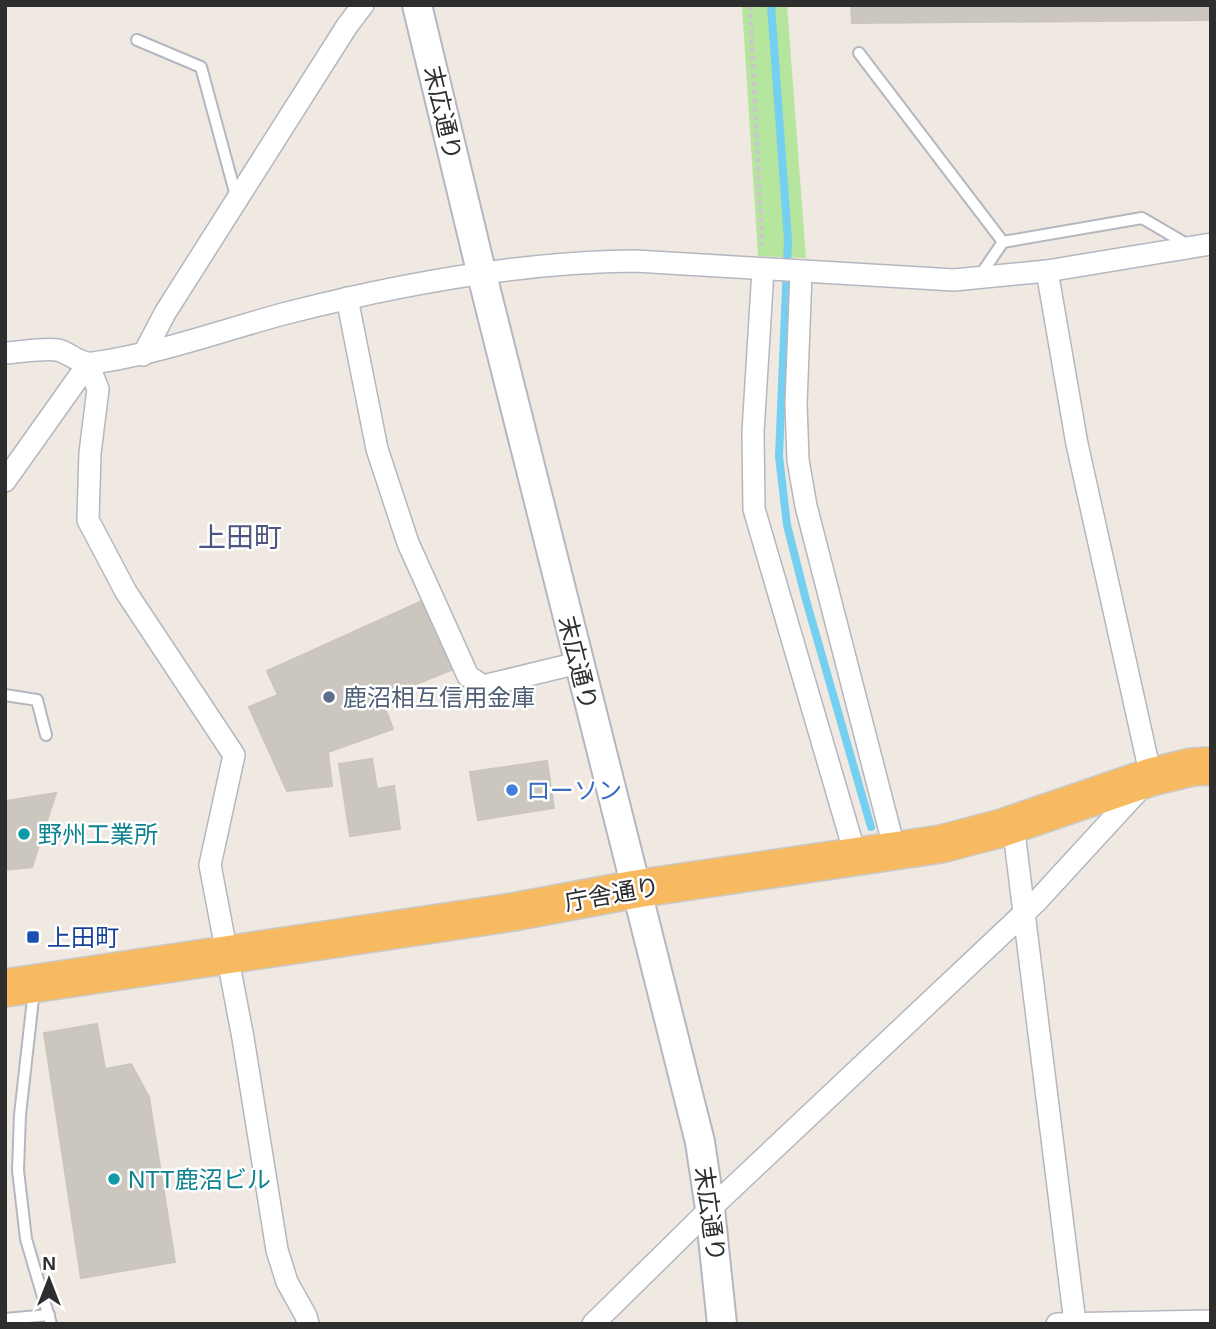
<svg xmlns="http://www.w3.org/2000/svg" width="1216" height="1329" font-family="Arial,'Noto Sans JP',sans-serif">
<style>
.green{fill:#b6e59e}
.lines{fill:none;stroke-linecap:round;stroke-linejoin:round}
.stream{stroke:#75cff0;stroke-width:8}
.building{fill:#cbc7bf;stroke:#cbc5ba;stroke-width:2}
.service-casing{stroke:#b4b7c1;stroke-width:14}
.minor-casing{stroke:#b4b7c1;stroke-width:24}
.tertiary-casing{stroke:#b4b7c1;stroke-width:32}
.trunk-casing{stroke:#c9c9c9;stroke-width:40}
.path{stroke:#c9c9c9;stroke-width:4.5;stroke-dasharray:5 3.5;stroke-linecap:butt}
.service{stroke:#fff;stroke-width:10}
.minor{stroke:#fff;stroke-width:21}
.tertiary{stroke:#fff;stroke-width:28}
.trunk{stroke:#f8ba60;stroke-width:37}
.service-dot{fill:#5c6f8a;stroke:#fff;stroke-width:2.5}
.shop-dot{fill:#3f7fe0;stroke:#fff;stroke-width:2.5}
.culture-dot{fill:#0f9aa8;stroke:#fff;stroke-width:2.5}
.transit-dot{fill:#1a4fb4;stroke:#fff;stroke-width:2.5}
.labels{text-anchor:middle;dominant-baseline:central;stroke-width:5;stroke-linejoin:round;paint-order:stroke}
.street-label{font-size:24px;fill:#2e2e2e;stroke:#fff}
.service-label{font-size:24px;fill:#4e5e75;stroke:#fff;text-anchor:start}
.shop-label{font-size:24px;fill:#366cbe;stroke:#fff;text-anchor:start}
.culture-label{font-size:24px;fill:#0d838f;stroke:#fff;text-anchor:start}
.transit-label{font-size:24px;fill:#164399;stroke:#fff;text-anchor:start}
.quarter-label{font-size:28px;fill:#4d5680;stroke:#fff}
</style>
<rect width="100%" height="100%" fill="#efe9e1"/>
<!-- green -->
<polygon class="green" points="742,5 787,5 806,258 758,256"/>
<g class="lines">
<!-- stream -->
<polyline class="stream" points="771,5 788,240 779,456 787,525 806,600 871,827"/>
</g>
<!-- building -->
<g class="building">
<polygon points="851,5 1211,5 1211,20 852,23"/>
<polygon points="424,600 459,667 381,698 393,729 328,752 332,786 287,791 249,707 278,695 267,671"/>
<polygon points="372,759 377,789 394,786 400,829 350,836 339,764"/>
<polygon points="547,761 554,808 478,820 470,772"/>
<polygon points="56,793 32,867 5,870 5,801"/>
<polygon points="97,1024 105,1069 131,1064 149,1097 175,1262 81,1278 44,1033"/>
</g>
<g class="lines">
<!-- service casing -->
<g class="service-casing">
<g id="service">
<polyline points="137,40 201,67 236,196"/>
<polyline points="859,53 1003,242"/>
<polyline points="979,277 1003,242 1142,218 1190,246"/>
<polyline points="5,695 37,700 46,735"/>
<polyline points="34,990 20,1115 18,1170 26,1239 51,1324"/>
<polyline points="5,1319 49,1315"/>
</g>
</g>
<!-- minor casing -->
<g class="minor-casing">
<g id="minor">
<polyline points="763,270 753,432 754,509 856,857"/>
<polyline points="801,273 796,404 798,460 806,506 895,851"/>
<polyline points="347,298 377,449 408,543 468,676 483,686 578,663"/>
<path d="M5 353C20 352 44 348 58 350 70 353 80 365 93 363 158 354 220 331 283 314 395 285 520 262 635 261L954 280 1047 271 1211 244"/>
<polyline points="143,355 165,313 347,26 363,5"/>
<polyline points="88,364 98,389 90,453 88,520 126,592 234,755 210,865 243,1038 277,1250 287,1282 306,1316 308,1324"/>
<polyline points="5,481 88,364"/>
<polyline points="1013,824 1075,1323"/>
<polyline points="593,1324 710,1209 1038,900 1151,777 1077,444 1047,271"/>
<polyline points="1057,1324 1211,1321"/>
</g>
</g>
<!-- tertiary casing -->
<g class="tertiary-casing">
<polyline id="tertiary" points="417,5 482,275 700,1142 710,1209 722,1324"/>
</g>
<!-- trunk casing -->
<g class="trunk-casing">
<polyline id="trunk" points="5,988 513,912 636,889 941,844 1002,828 1151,777 1192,767 1211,766"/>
</g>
<!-- path -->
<polyline class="path" points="750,5 762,246"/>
<!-- service -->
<use href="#service" class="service"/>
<!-- minor -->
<use href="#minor" class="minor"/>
<!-- tertiary -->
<use href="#tertiary" class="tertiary"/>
<!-- trunk -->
<use href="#trunk" class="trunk"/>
</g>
<!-- markers -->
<circle class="service-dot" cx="329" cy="697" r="7"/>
<circle class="shop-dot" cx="512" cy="790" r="7"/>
<g class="culture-dot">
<circle cx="24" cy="834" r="7"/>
<circle cx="114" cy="1179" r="7"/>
</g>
<rect class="transit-dot" x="26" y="930" width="14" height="14" rx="3.5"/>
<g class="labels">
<!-- street labels -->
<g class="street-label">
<text transform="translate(443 113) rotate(77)">末広通り</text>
<text transform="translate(578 663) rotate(76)">末広通り</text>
<text transform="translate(612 894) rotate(-10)">庁舎通り</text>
<text transform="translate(710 1214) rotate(82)">末広通り</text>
</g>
<!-- service labels -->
<g class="service-label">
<text x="343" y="697">鹿沼相互信用金庫</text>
</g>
<!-- shop labels -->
<g class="shop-label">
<text x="526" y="790">ローソン</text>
</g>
<!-- culture labels -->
<g class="culture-label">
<text x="38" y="834">野州工業所</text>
<text x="128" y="1179">NTT鹿沼ビル</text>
</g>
<!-- transit labels -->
<g class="transit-label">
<text x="47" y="937">上田町</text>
</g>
<!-- quarter labels -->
<g class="quarter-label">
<text x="240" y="537">上田町</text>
</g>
</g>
<!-- border -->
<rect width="1216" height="1329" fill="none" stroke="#2e2e2e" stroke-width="14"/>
<!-- north arrow -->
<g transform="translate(49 1280)" stroke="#ffffff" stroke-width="5" paint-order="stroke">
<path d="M0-5L12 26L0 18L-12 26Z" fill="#2e2e2e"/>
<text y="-10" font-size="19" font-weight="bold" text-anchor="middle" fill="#2e2e2e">N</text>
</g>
</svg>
